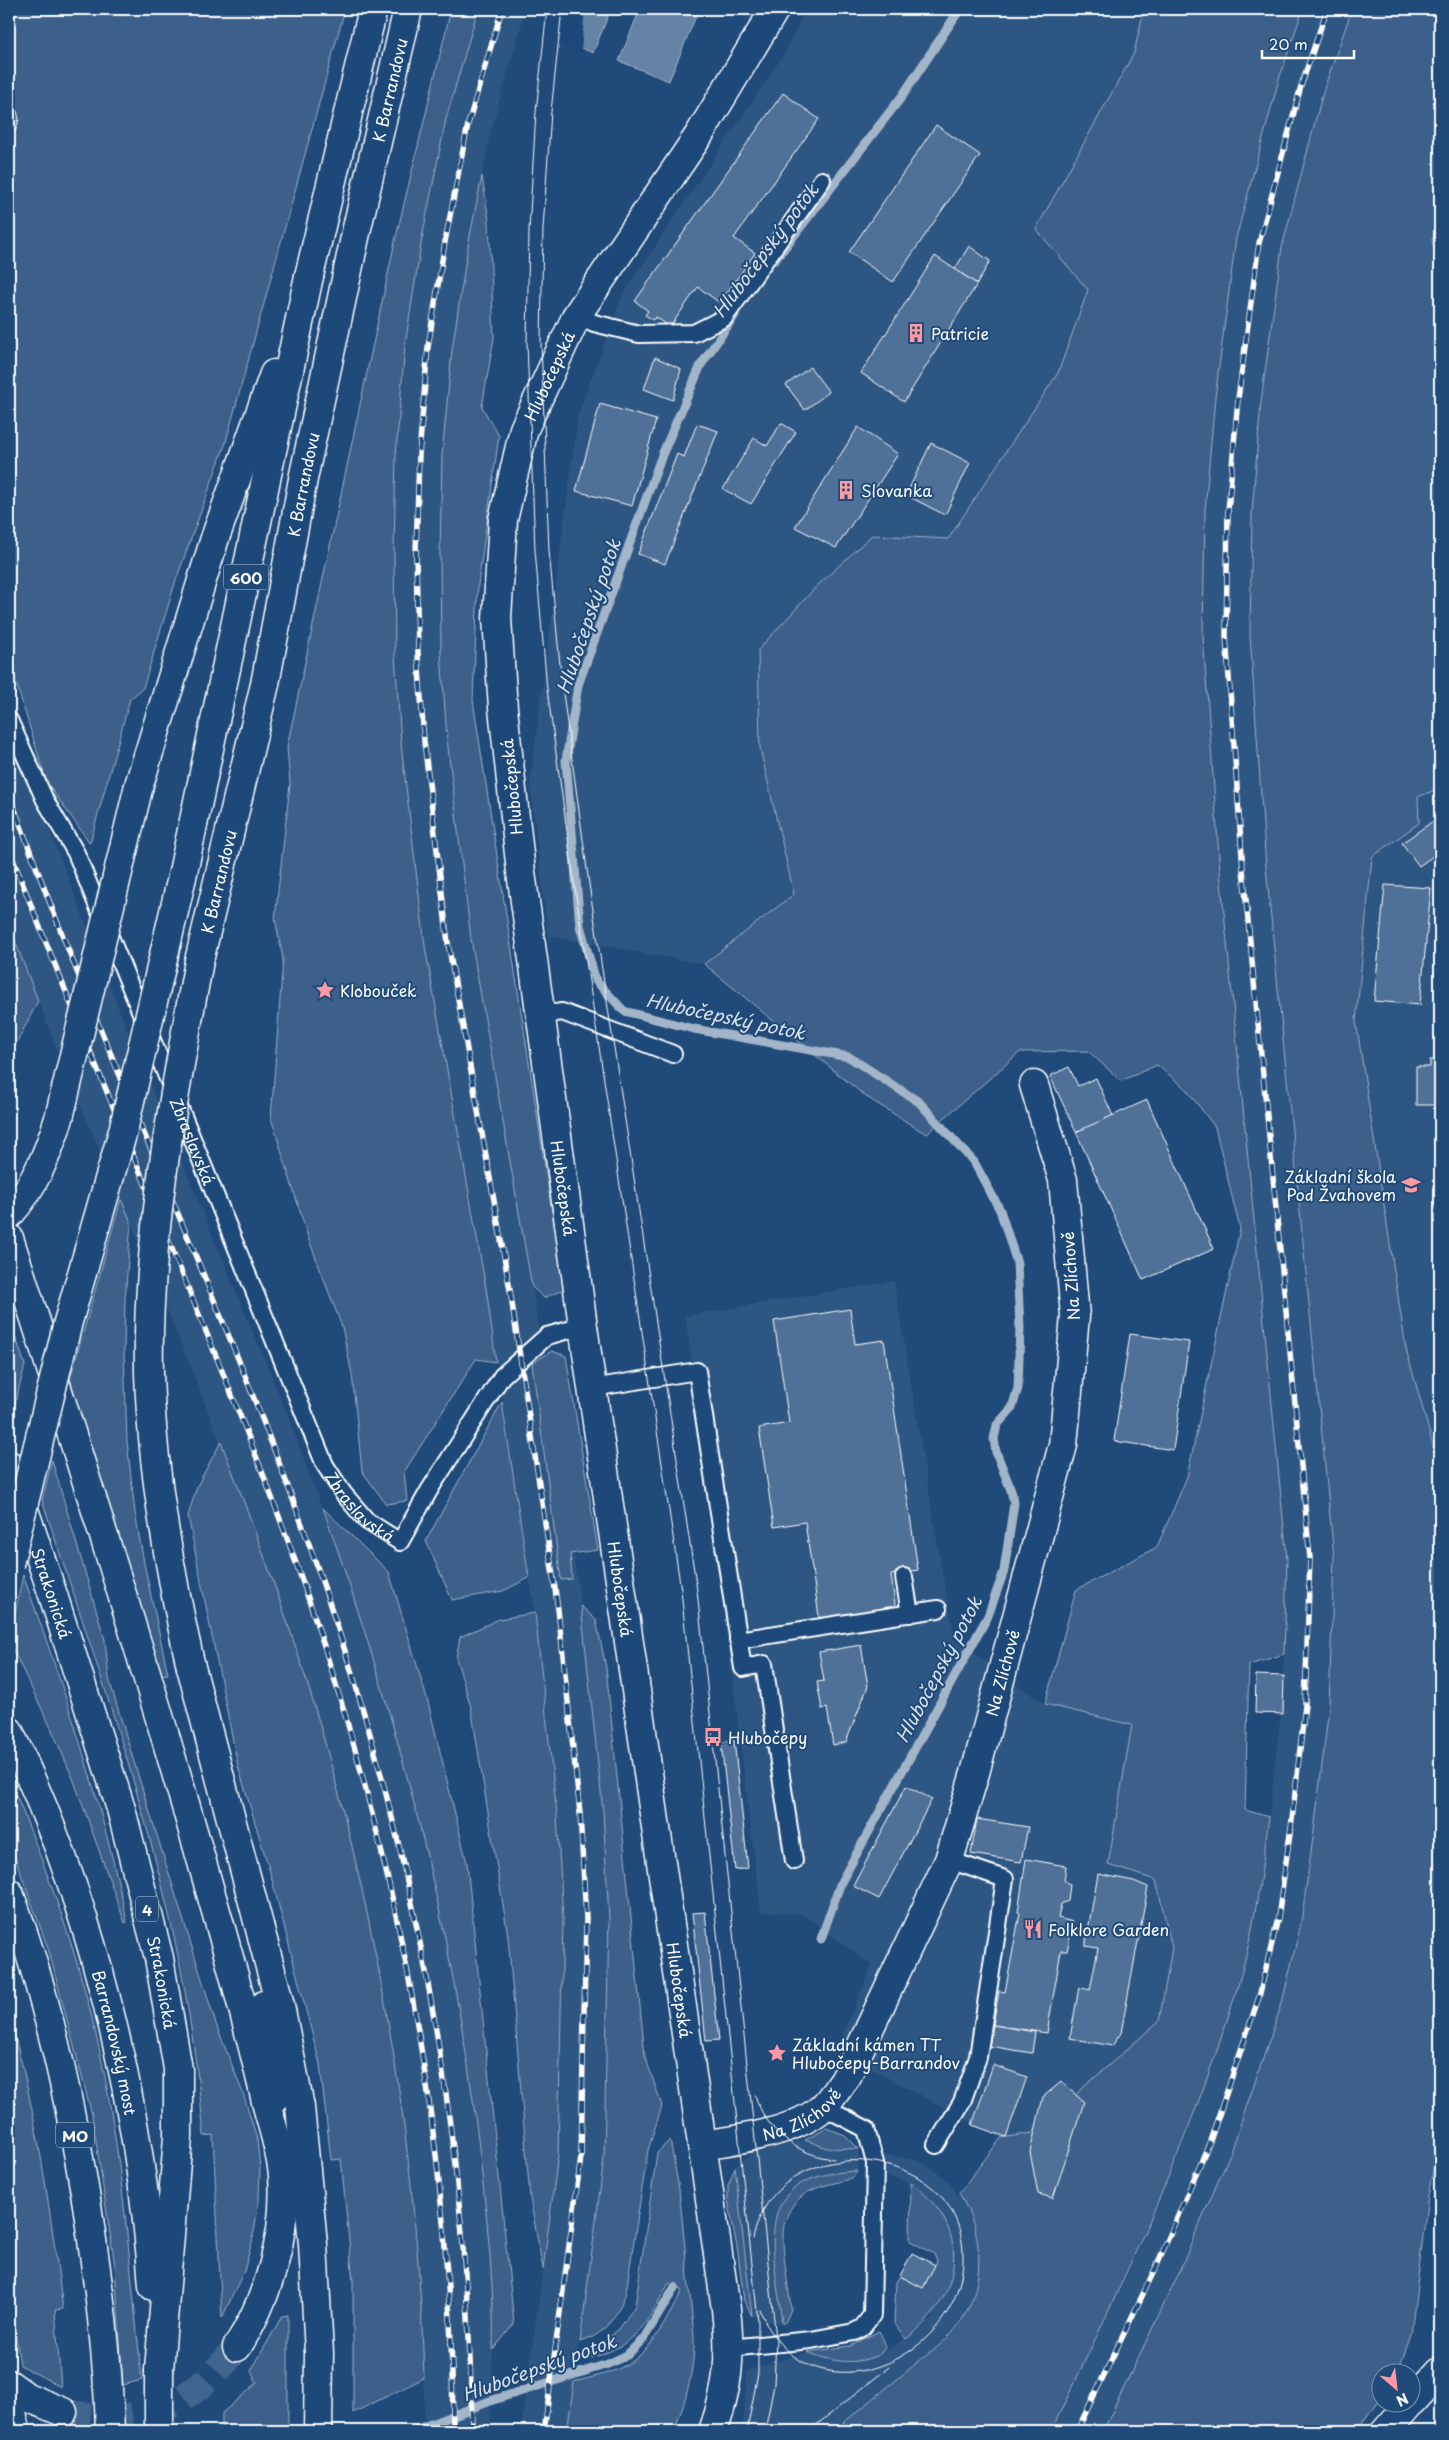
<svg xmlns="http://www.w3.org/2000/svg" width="1449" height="2440" font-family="'Playpen Sans',sans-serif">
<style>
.built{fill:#2e5683}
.green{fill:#3c618b;stroke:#9eb0c5}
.water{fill:#6583a4;stroke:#a3b5c8}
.pier{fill:#1f4a7a}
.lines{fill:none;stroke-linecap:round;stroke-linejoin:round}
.stream{stroke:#a3b5c8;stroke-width:9}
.building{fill:#507197;stroke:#fff}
.primary-tunnel{stroke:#41658e;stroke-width:28;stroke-dasharray:28 14;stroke-linecap:butt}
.lane-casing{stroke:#fff;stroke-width:20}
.street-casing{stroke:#fff;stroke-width:31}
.secondary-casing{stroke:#fff;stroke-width:31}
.primary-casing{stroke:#fff;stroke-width:31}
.lane{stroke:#1f4a7a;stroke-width:16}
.street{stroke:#1f4a7a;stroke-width:28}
.secondary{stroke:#1f4a7a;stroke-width:28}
.primary{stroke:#1f4a7a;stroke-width:28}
.tram{stroke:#fff;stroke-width:1}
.rail-casing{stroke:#fff;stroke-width:5.5}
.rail{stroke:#1f4a7a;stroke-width:4;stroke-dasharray:11;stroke-linecap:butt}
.secondary-bridge-casing{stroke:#fff;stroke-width:31;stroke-linecap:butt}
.primary-bridge-casing{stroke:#fff;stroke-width:31;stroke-linecap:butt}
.secondary-bridge{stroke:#1f4a7a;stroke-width:28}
.primary-bridge{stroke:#1f4a7a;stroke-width:28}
.labels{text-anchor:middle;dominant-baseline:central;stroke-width:4;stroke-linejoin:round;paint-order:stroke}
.shield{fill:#1f4a7a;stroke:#bcc9d7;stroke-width:1}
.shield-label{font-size:15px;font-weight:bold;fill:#fff}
.street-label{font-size:16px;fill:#fff;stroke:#1f4a7a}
.poi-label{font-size:16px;fill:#fff;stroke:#1f4a7a;text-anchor:start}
.water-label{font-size:18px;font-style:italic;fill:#d8e0e8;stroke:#1f4a7a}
</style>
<rect width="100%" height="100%" fill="#1f4a7a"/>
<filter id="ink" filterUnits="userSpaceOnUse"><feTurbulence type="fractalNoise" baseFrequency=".02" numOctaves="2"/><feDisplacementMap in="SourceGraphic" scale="10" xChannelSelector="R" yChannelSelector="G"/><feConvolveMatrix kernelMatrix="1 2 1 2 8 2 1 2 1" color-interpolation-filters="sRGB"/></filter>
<g filter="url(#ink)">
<!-- built -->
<g class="built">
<polygon points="478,9 526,9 491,130 468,246 452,350 441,653 447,739 471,939 532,1287 581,1606 603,1811 609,1918 604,2159 567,2431 521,2431 558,2155 563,1919 557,1815 535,1613 487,1294 425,946 401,744 395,655 394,552 396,453 405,345 422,238 446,119"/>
<polygon points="806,9 1144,9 1134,53 1037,228 1088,290 1058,373 947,539 872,535 760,748 794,894 704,964 548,936 530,783 578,415 623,294 784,54"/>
<polygon points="1303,9 1352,9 1323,92 1282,247 1261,402 1252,512 1250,636 1266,867 1334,1557 1329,1707 1315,1823 1301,1923 1282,2003 1232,2149 1177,2277 1103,2431 1051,2431 1135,2258 1188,2133 1255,1914 1269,1817 1282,1703 1287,1559 1220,871 1203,637 1205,510 1215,397 1236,238 1279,79"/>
<polygon points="9,717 47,824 125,1025 288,1416 345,1571 388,1704 418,1811 439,1901 459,2007 473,2100 487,2219 494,2318 490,2431 425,2431 422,2324 416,2226 402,2110 388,2020 368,1915 348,1829 320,1724 256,1533 179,1338 58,1052 9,925"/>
<polygon points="1440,788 1440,1470 1406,1349 1356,1021 1372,857 1419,823 1418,797"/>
<polygon points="894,1281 947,1601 956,1640 1045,1704 1132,1725 1108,1865 1156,1880 1172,1948 1159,2022 1032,2133 1001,2138 877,2072 839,2043 872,1965 802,1914 761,1912 699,1404 685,1316"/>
<polygon points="805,2140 827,2148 859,2149 857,2171 837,2172 817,2176 790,2192 778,2206 772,2230 782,2324 752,2316 735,2167 753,2152"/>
<polygon points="884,2154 920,2161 934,2170 948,2181 968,2208 979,2246 980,2263 977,2284 965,2314 944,2340 833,2431 740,2431 744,2419 747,2371 807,2352 839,2362 868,2359 889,2349 918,2331 931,2318 944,2298 950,2285 954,2261 943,2216 930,2198 911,2183 883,2175"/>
</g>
<!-- green -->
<g class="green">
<path d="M9 9H345L225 445 176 580 143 688 130 699 90 843 47 783 9 660V138C22 128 20 113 9 103Z"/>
<polygon points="451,9 478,9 446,119 422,238 405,345 396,453 394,552 395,655 401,744 425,946 487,1294 496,1362 476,1359 404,1472 407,1501 386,1504 362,1471 352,1374 342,1327 309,1240 271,1118 283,959 275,918 290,784 287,747 395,241"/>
<path d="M1144 9H1303L1279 79 1236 238 1215 397 1205 510 1203 637 1220 871 1287 1559 1284 1654 1249 1665 1245 1810 1269 1817C1261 1875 1254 1935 1236 1992 1189 2145 1121 2287 1051 2431H833C858 2411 883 2391 907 2371 923 2357 943 2345 956 2328 987 2288 985 2235 959 2193L1001 2138 1032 2133 1159 2021 1172 1948 1156 1880 1108 1865 1132 1725 1045 1704 1076 1590 1157 1547 1187 1477 1240 1229 1215 1127 1185 1088 1157 1065 1121 1081 1088 1051 1020 1052 926 1134 865 1096 704 964 794 894 760 748 758 650 815 588 872 535 948 539 1058 373 1088 290 1036 229 1134 53Z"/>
<polygon points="1352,9 1440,9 1440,228 1432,239 1440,276 1440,788 1418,797 1419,823 1372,857 1356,1021 1406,1349 1440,1470 1440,2135 1428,2196 1411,2335 1398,2372 1382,2372 1381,2397 1358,2431 1103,2431 1177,2277 1232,2149 1282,2003 1301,1923 1315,1823 1329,1707 1334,1557 1266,867 1250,636 1252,512 1261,402 1282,247 1323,92"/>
<polygon points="482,176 489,221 494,338 482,407 499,436 478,584 473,700 564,1289 544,1298 532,1287 471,939 447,739 441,653 440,552 442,456 452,350 468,246"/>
<polygon points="9,925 38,1001 11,1054 9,1053"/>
<polygon points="121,1199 131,1222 125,1299 124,1351 127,1441 135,1513 145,1568 168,1674 155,1675 70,1379"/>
<polygon points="9,1317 25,1365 13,1411 9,1398"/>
<polygon points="552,1351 566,1356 598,1550 570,1554 572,1579 561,1580 532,1363"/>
<polygon points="502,1402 529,1578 503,1591 452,1600 426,1541"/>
<path d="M221 1442C257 1535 292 1629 320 1725 381 1938 418 2157 424 2378L353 2413V2282L341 2159 331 2160 320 2064 270 1872 238 1766 188 1516 197 1486Z"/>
<path d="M52 1460 105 1640 109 1679 134 1762 216 2024 244 2096 257 2139 260 2169 259 2200 253 2238 244 2271 222 2318 213 2135 204 2136C199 2082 192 2028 182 1975 150 1813 94 1656 42 1500Z"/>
<path d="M323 1508 389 1572 428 1702 467 1863 514 2324 493 2350C495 2282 486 2214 479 2147 453 1927 397 1716 323 1508Z"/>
<path d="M23 1575C65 1691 102 1802 127 1922L125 1923 74 1781 52 1730 9 1642Z"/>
<path d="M581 1606 596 1620 606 1667 645 2056 662 2106 648 2150 626 2292C618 2315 604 2336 580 2342L604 2159 609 1918 603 1811Z"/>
<polygon points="535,1613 557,1815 563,1919 558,2155 543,2269 530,2198 508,1936 471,1707 456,1658 460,1637 499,1619"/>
<path d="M9 1777C39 1851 68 1925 88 2002 121 2126 128 2253 142 2380L123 2385 115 2266 92 2115 49 1951 9 1841Z"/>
<path d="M9 2016C37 2112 50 2210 63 2309L55 2310 61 2387 20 2365 9 2289Z"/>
<polygon points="827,2128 845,2135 859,2149 827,2148 805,2140"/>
<path d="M670 2140 679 2189 694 2336C695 2369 686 2400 674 2431H567L574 2382C592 2377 610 2374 626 2365 653 2351 668 2316 682 2291L669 2283C645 2325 640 2342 592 2358V2352L619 2329 635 2306 657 2153Z"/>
<polygon points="735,2167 752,2316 744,2301 738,2253 728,2199 728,2186"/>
<path d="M857 2171C851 2190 797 2174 784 2225 780 2244 789 2288 791 2309L786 2321 782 2324C774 2246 747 2175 857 2171Z"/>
<path d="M911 2183C973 2227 964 2297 906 2339L894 2323 896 2282 900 2276 923 2288 937 2261 934 2254 910 2241Z"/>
<polygon points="288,2315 288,2431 222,2431 222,2413 257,2383 251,2371 282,2316"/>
<path d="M879 2331C881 2335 884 2340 885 2345 885 2351 880 2354 876 2356 852 2366 830 2361 807 2352L850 2346Z"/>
</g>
<!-- water -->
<g class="water">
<polygon points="551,9 611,9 593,53 542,32"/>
<polygon points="640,9 699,9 669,81 619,61"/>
</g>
<!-- pier -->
<polygon class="pier" points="549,9 585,9 581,51 540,33"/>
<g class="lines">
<!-- stream -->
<g class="stream">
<polyline points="775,260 903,95 960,9"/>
<polyline points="735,315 701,365 662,455 578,685 566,761 580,926 596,981 624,1011 694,1029 849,1057 919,1102 974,1162 1000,1210 1017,1263 1020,1327 1018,1388 1012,1408 997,1425 994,1439 996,1452 1011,1490 1014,1503 1004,1571 988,1616 841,1882 821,1939"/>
<polyline points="413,2431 490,2401 608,2364 627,2355 644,2338 675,2287"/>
</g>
</g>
<!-- building -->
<g class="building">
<polygon points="783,93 819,119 734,238 755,253 720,303 698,287 670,327 656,317 653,320 645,315 648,311 635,301"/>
<polygon points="9,103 17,111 19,119 14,134 9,138"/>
<polygon points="936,125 980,155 893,282 849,252"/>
<polygon points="969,246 990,261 977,284 955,269"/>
<polygon points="935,256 977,284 904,402 861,373"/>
<polygon points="655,357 681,369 673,400 644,389"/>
<polygon points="810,367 829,392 805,410 786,385"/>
<polygon points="600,404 656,420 632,506 576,491"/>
<polygon points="781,423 796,432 751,504 723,489 754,438 767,446"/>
<polygon points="697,424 718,431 665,564 638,554 677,454 684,457"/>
<polygon points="858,427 898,454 836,548 795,527"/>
<polygon points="931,443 970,463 945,515 906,495"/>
<polygon points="1440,816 1440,851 1419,866 1402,843"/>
<polygon points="1385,885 1431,888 1420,1005 1374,1001"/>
<polygon points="1430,1060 1440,1060 1440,1105 1416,1105 1416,1067 1430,1067"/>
<polygon points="1069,1067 1078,1086 1096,1078 1113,1116 1076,1132 1050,1076"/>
<polygon points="1147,1100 1214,1249 1143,1280 1076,1132"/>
<polygon points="850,1309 855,1344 884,1340 918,1570 891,1575 896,1611 820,1623 805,1522 774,1527 759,1428 789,1423 774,1321"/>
<polygon points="1130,1334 1189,1342 1173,1450 1114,1441"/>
<polygon points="861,1645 868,1686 846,1742 833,1745 827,1708 822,1709 817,1682 824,1681 819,1652"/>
<polygon points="1256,1675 1284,1676 1283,1714 1255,1713"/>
<polygon points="734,1740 748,1868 735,1870 721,1742"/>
<polygon points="906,1786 932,1799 879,1899 853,1886"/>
<polygon points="977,1819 1028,1827 1021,1862 971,1854"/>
<polygon points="1026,1859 1066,1866 1064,1880 1070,1885 1068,1901 1061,1904 1058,1918 1073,1922 1067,1951 1061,1951 1047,2033 993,2025 999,1991 1005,1992 1020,1913 1018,1912"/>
<polygon points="1098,1874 1134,1881 1148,1887 1121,2033 1112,2046 1070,2038 1079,1987 1090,1990 1098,1948 1086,1946 1086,1941"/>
<polygon points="705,1912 719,2040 706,2041 692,1913"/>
<polygon points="993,2025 1035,2032 1032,2053 989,2046"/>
<polygon points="993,2065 1027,2077 1006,2137 972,2125"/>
<polygon points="1061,2082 1084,2102 1053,2198 1038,2194 1030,2152 1043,2097"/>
<polygon points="912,2253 935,2265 923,2288 900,2276"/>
</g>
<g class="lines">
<!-- primary-tunnel -->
<path class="primary-tunnel" d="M63 2412C135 2431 193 2406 237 2347"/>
<!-- lane casing -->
<g class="lane-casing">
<g id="lane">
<polyline points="577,315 594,323 639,334 694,333 724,318 822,180"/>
<path id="s1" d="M9 720 45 800 76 853 325 1465 343 1493 367 1521 400 1542 430 1489 502 1376 547 1336 583 1326"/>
<polyline points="540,1015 562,1012 673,1054"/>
<polyline points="592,1388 697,1371 743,1668 764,1664 794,1861"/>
<polyline points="904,1577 910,1614"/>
<polyline points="738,1640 938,1609"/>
<polyline points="936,2145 962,2102 978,2057 1005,1879 949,1860"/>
<polyline points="729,2348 811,2340 854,2332 862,2328 872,2315 875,2163 866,2129 823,2107"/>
</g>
</g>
<!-- street casing -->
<g class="street-casing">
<g id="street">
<path id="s2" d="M702 2145C739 2139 795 2133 823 2107 832 2098 839 2086 847 2076L949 1860 975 1773 1063 1445 1075 1316 1063 1180 1034 1085"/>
<polyline points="1412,2402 1440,2371"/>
<polyline points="1386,2431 1411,2402"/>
</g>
</g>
<!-- secondary casing -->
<g class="secondary-casing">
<g id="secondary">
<polyline points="309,276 373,9"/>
<path id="s3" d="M199 961 265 684 303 479 357 228 408 9"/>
<polyline points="191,1667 280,2005 300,2107 313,2244 319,2353 318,2431"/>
<polyline points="264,2005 274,2098"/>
<path id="s4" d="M713 2431C729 2387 731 2356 726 2309L583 1326 521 872 503 708 497 618 503 520 524 429 577 315 699 135 775 9"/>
</g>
</g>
<!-- primary casing -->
<g class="primary-casing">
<g id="primary">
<polyline points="139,785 215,538 274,374"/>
<polyline points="182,877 309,276"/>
<path d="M9 1215C34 1187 48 1154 59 1118"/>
<path d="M9 1238C79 1456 149 1674 211 1894 231 1963 250 2032 266 2102 272 2126 281 2151 283 2176 287 2235 269 2297 237 2347"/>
<path id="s5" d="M9 1465 53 1595 121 1809 159 1958 178 2069V2137L159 2370"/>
<path id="s6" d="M9 1731C91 1900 140 2099 153 2286"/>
<path d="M9 1893C47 1993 70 2100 87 2205 98 2280 108 2355 110 2431"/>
<polyline points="9,2384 27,2397 63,2412"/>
<polyline points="9,2390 15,2431"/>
</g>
</g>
<!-- lane -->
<use href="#lane" class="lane"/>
<!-- street -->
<use href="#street" class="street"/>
<!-- secondary -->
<use href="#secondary" class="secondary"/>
<!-- primary -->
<use href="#primary" class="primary"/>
<!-- tram -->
<g class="tram">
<polyline points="547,9 536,112 529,230 527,343 535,550 547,689 575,888 681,1590 758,2321 758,2373 747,2431"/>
<polyline points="562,9 551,112 543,229 541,342 549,551 562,686 589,884 697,1590 776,2339 774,2385 765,2431"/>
<path d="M755 2095C765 2130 798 2156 834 2159"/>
<path d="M753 2239C774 2128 948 2140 962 2242 978 2353 809 2434 760 2310"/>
<polyline points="809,2431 889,2367"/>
</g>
<!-- rail casing -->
<g class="rail-casing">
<g id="rail">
<polyline points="502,9 468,124 445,242 428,347 419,455 416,552 418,654 424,741 448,943 510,1290 558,1609 580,1813 586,1918 581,2157 544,2431"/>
<path d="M9 793C103 1058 229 1311 321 1578 416 1853 468 2140 472 2431"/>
<path d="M9 849C61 983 117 1116 172 1249 226 1380 281 1511 324 1646 405 1899 452 2165 453 2431"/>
<polyline points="1077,2431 1156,2267 1210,2141 1259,1997 1278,1918 1292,1820 1305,1705 1310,1558 1243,869 1226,636 1228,511 1238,399 1259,243 1301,86 1327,9"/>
</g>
</g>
<!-- rail -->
<use href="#rail" class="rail"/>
<!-- secondary-bridge casing -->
<g class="secondary-bridge-casing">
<path id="secondary-bridge" d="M191 1667C169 1570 152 1472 149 1373 146 1237 174 1094 199 961"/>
</g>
<!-- primary-bridge casing -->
<g class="primary-bridge-casing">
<g id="primary-bridge">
<polyline points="59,1118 139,785"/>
<polyline points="9,1564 68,1322 123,1131 182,877"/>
<polyline points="159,2370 159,2431"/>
</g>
</g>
<!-- secondary-bridge -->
<use href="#secondary-bridge" class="secondary-bridge"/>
<!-- primary-bridge -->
<use href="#primary-bridge" class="primary-bridge"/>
</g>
</g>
<!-- icons -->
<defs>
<g id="building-bare" transform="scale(1.5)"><path d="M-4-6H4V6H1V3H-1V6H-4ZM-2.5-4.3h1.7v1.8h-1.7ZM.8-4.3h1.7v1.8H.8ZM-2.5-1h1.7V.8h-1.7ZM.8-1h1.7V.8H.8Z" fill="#ff9aa2" stroke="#1f4a7a" stroke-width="2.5" paint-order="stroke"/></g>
<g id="sight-bare" transform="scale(1.5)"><path d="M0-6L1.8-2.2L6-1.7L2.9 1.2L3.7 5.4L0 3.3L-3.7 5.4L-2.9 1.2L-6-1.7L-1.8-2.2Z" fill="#ff9aa2" stroke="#1f4a7a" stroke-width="2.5" paint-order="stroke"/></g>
<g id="school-bare" transform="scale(1.5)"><path d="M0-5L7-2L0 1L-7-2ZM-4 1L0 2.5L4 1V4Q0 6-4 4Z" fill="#ff9aa2" stroke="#1f4a7a" stroke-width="2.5" paint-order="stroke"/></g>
<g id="bus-bare" transform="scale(1.5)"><path d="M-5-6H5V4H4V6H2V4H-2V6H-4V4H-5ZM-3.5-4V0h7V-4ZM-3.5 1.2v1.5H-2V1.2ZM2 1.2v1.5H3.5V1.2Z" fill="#ff9aa2" stroke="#1f4a7a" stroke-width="2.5" paint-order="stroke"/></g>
<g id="restaurant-bare" transform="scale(1.5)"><path d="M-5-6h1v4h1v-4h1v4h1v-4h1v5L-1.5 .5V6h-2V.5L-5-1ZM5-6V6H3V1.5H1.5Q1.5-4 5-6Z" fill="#ff9aa2" stroke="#1f4a7a" stroke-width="2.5" paint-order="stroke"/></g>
</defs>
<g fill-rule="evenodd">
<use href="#building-bare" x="916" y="333"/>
<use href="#building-bare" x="846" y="490"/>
<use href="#sight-bare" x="325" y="990"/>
<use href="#school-bare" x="1411" y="1185"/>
<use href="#bus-bare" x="713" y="1737"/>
<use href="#restaurant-bare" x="1033" y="1929"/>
<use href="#sight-bare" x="777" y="2053"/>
</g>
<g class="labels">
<!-- shield labels -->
<g class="shield">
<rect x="223.5" y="564.5" width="45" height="25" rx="4"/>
<rect x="136" y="1896.5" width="22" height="25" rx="4"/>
<rect x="56" y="2122.5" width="38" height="25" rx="4"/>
</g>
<g class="shield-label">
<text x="246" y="577">600</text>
<text x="147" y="1909">4</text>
<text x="75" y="2135">MO</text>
</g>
<!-- street labels -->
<g class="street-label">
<text stroke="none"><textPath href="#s3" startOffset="892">K Barrandovu</textPath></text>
<text stroke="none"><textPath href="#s4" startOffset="2081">Hlubočepská</textPath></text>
<text stroke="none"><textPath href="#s3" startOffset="488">K Barrandovu</textPath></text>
<text transform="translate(511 787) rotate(-96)">Hlubočepská</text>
<text stroke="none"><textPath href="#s3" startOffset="82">K Barrandovu</textPath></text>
<text stroke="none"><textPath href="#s1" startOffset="460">Zbraslavská</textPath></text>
<text transform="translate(564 1188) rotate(82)">Hlubočepská</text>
<text transform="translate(1070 1276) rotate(-94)">Na Zlíchově</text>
<text stroke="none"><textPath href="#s1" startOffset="865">Zbraslavská</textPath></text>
<text transform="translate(621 1589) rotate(82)">Hlubočepská</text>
<text stroke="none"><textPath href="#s5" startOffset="135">Strakonická</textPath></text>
<text stroke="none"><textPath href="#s2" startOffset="601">Na Zlíchově</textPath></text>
<text stroke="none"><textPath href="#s5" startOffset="540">Strakonická</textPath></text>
<text transform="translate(680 1990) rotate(82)">Hlubočepská</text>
<text stroke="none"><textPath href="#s6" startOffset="330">Barrandovský most</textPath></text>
<text stroke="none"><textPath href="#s2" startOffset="106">Na Zlíchově</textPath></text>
</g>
<!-- poi labels -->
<g class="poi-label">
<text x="931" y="333">Patricie</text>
<text x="861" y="490">Slovanka</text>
<text x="340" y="990">Klobouček</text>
<text x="1396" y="1176" text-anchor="end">Základní škola<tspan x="1396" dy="18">Pod Žvahovem</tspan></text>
<text x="728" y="1737">Hlubočepy</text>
<text x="1048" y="1929">Folklore Garden</text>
<text x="792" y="2044">Základní kámen TT<tspan x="792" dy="18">Hlubočepy-Barrandov</tspan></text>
</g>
<!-- water labels -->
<g class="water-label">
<text transform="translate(765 250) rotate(-53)">Hlubočepský potok</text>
<text transform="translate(588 616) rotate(-71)">Hlubočepský potok</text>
<text transform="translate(726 1016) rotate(12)">Hlubočepský potok</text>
<text transform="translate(938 1669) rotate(-62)">Hlubočepský potok</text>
<text transform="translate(539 2367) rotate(-20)">Hlubočepský potok</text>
</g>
</g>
<!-- margin -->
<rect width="1449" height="2440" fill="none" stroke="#1f4a7a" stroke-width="30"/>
<rect x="15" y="15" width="1419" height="2410" fill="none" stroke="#fff" stroke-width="2" filter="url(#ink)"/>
<!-- north arrow -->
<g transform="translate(1396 2388) rotate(152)"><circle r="24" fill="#1f4a7a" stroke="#7992af"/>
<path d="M0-4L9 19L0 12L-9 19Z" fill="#ff9aa2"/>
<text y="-8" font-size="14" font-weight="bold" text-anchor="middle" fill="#ffffff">N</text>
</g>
<!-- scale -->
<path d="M1262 50v8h92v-8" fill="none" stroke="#ffffff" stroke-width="2.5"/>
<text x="1269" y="50" font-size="15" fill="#ffffff" stroke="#1f4a7a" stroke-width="4" paint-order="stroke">20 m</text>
</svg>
